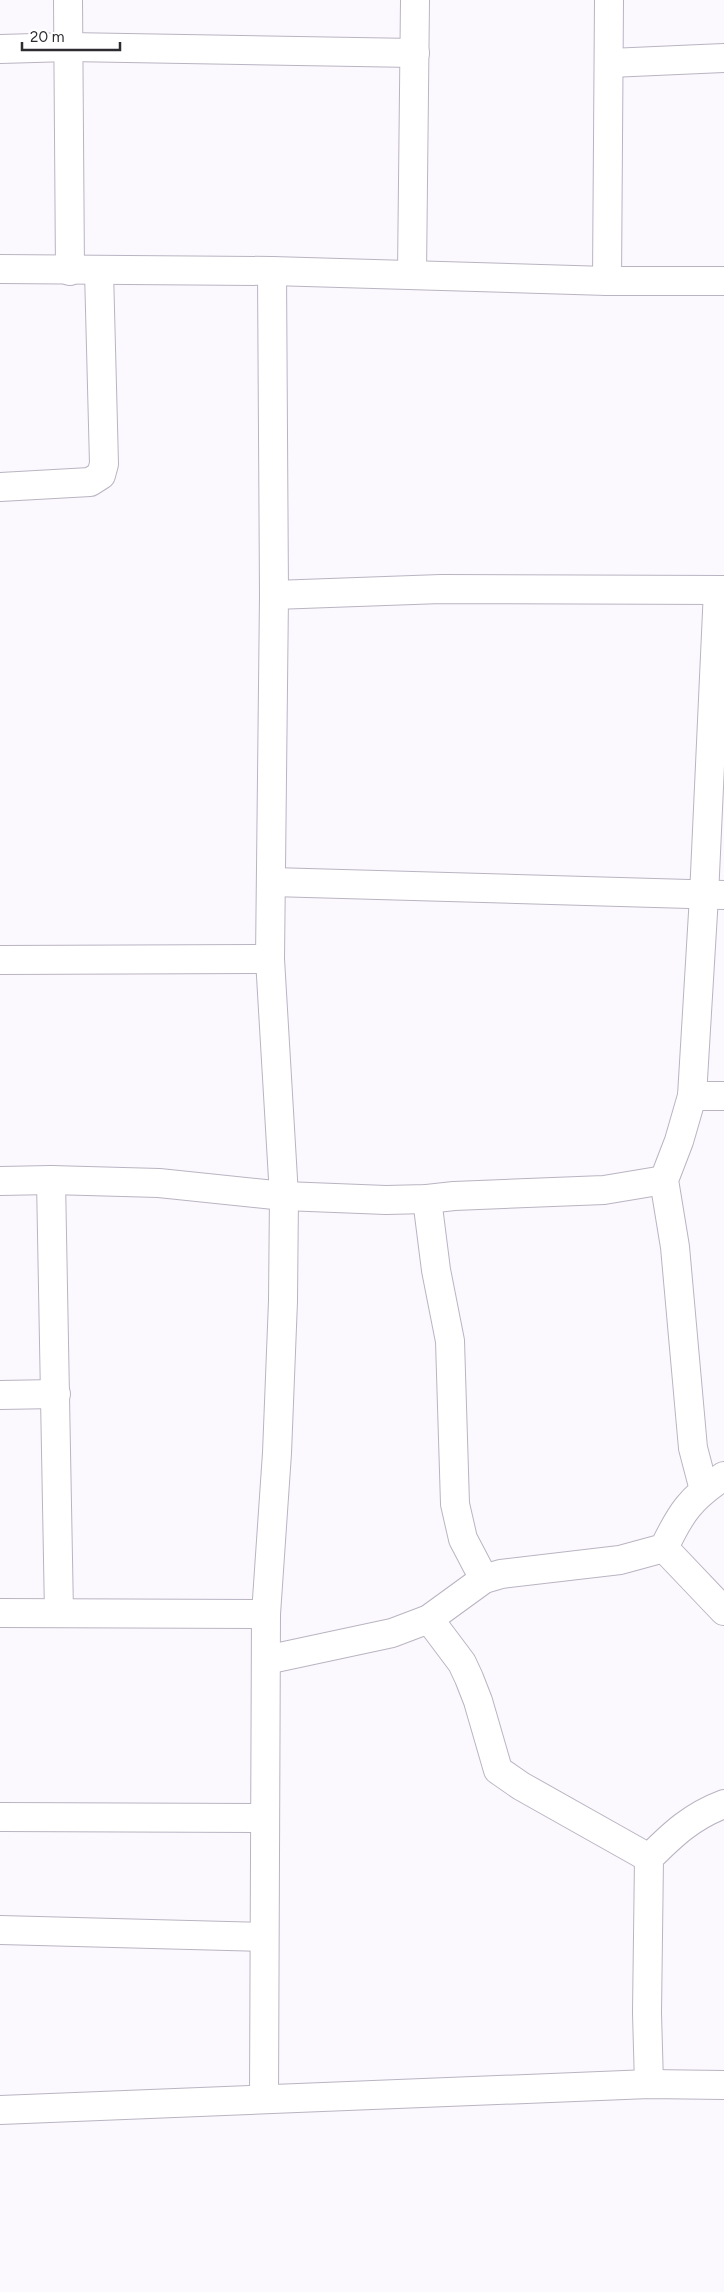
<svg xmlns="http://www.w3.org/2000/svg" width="724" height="2292" font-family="Figtree,sans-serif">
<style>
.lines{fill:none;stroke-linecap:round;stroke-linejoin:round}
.minor-casing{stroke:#bab4c2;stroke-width:30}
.minor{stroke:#fff;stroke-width:28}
</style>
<rect width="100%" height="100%" fill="#fbf8fe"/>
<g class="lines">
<!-- minor casing -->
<g class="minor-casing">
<g id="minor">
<polyline points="68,0 70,271"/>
<polyline points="0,49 69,47 415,53"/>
<polyline points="610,63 724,58"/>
<polyline points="0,269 272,271 607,281 724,281"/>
<polyline points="412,274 415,0"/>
<polyline points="607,281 609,0"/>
<polyline points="0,487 90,482 101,475 104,464 99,271"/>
<polyline points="274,595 441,589 724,590"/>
<polyline points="272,882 724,895"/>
<polyline points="0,960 270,959"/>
<polyline points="692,1096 724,1096"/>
<polyline points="51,1180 59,1613"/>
<polyline points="0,1181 51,1180 159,1183 284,1196 386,1200 427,1199 454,1196 604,1190 664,1180"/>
<polyline points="427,1199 436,1270 450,1341 455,1504 463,1539 484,1579"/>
<polyline points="0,1395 56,1394"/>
<polyline points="704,1490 693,1448 675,1247 664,1180 679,1141 692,1096 704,896 718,590"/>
<polyline points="664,1548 724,1611"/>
<polyline points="0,1613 266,1614"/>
<polyline points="429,1619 462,1663 469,1678 478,1701 498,1770 521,1786 649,1858"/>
<path d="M266 1660 392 1633 429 1619 484 1579 501 1574 620 1560 664 1548C681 1512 691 1498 724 1476"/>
<polyline points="0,1817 265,1818"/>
<polyline points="0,1930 264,1937"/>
<path d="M649 2084 647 2013 649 1858C673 1834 692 1816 724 1804"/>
<polyline points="264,2099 266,1614 277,1453 283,1301 284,1196 270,959 274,595 272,271"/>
<polyline points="0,2110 649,2084 724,2085"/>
</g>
</g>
<!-- minor -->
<use href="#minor" class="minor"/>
</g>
<!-- scale -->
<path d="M22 42v8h98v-8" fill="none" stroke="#2d2a30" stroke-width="2.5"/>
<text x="30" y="42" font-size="15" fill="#2d2a30" stroke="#ffffff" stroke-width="4" paint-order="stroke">20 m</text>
</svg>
